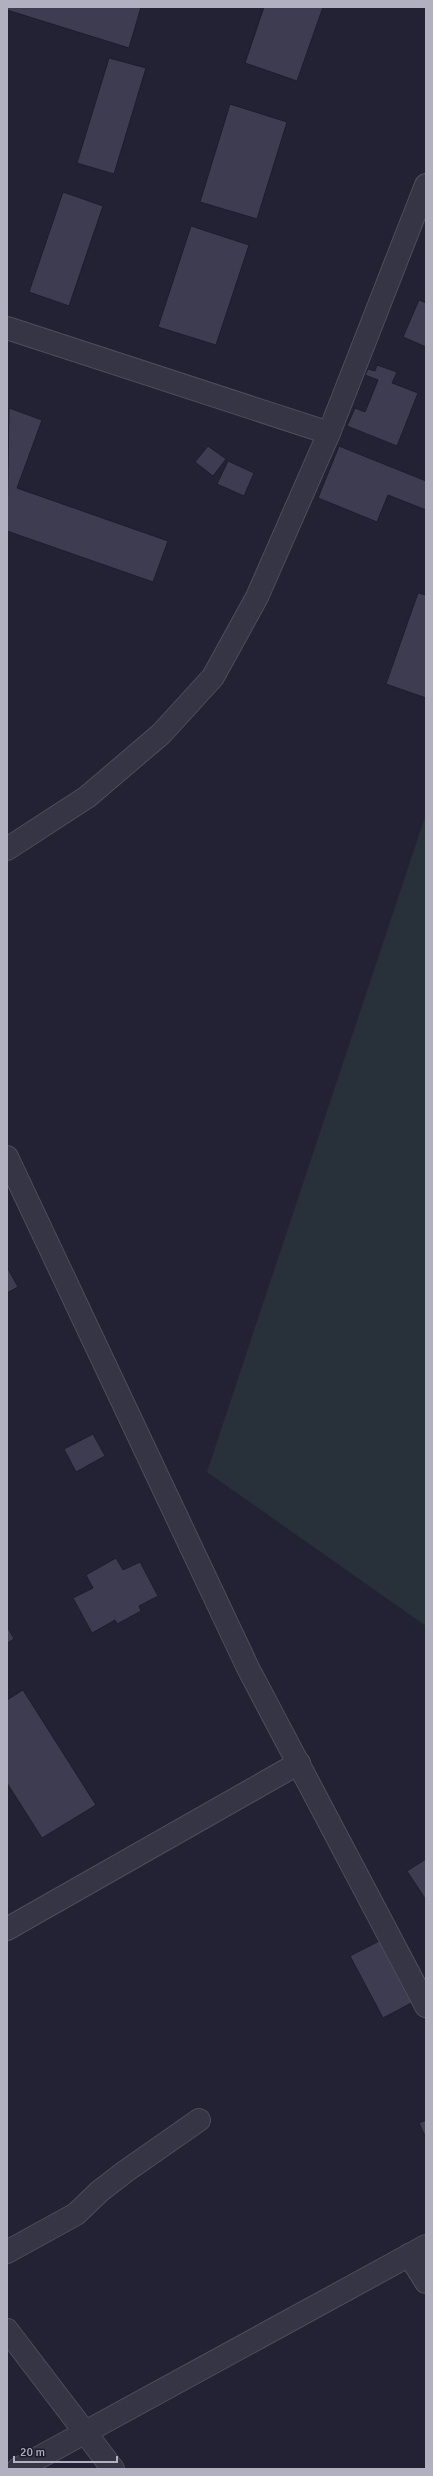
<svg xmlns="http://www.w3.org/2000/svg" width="433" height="2476" font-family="Signika,sans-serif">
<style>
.green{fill:#28313a}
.building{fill:#3d3c51;stroke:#1d1d2b}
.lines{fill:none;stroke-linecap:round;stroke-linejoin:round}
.minor-casing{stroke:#4e4d5c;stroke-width:24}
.minor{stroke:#363545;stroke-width:22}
</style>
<rect width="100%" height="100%" fill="#232234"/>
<!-- green -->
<polygon class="green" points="426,814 426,1626 207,1472"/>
<!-- building -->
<g class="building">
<polygon points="7,7 141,7 129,48 7,10"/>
<polygon points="264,7 323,7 297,81 245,63"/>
<polygon points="109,58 146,68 114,174 77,163"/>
<polygon points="230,104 287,122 257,219 200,202"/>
<polygon points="63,192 103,206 69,306 29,292"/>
<polygon points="191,226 249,245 216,345 158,327"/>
<polygon points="419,300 426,303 426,347 403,337"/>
<polygon points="377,365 397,372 392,383 418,393 397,446 347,426 355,408 365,412 378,380 365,375 368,369 375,371"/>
<polygon points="9,408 42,420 17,488 168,541 153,582 7,531"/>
<polygon points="208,446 226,459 213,476 195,462"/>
<polygon points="339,446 426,481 426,510 388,495 377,522 318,498"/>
<polygon points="228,461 254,473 244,496 217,484"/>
<polygon points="418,593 426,595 426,698 386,684"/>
<polygon points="7,1267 18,1287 7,1293"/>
<polygon points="93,1434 105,1456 76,1472 64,1449"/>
<polygon points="116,1558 123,1570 140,1562 158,1596 139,1606 141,1611 117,1624 115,1620 92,1633 73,1598 93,1588 86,1575"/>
<polygon points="7,1626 14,1639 7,1643"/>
<polygon points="23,1690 96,1805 42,1838 7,1783 7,1700"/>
<polygon points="426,1859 426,1900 407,1871"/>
<polygon points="385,1938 417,2000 383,2018 350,1956"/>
<polygon points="426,2120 426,2138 419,2123"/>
</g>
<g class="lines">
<!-- minor casing -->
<g class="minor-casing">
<g id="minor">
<polyline points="7,328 329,433"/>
<polyline points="7,849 87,797 161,734 213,677 257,597 329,433 426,185"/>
<polyline points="7,1157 248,1668 426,2006"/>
<polyline points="7,1929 299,1763"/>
<polyline points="7,2252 76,2214 100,2191 126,2171 199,2120"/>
<polyline points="409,2255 426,2282"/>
<polyline points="7,2330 113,2469"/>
<polyline points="18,2469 426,2246"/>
</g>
</g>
<!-- minor -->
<use href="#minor" class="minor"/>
</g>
<!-- border -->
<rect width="433" height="2476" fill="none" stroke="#b1b0c1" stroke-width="16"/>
<!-- scale -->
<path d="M14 2456v6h103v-6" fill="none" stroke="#b1b0c1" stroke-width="2"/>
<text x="20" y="2456" font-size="12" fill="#b1b0c1" stroke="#1b1b29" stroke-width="3" paint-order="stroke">20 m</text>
</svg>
